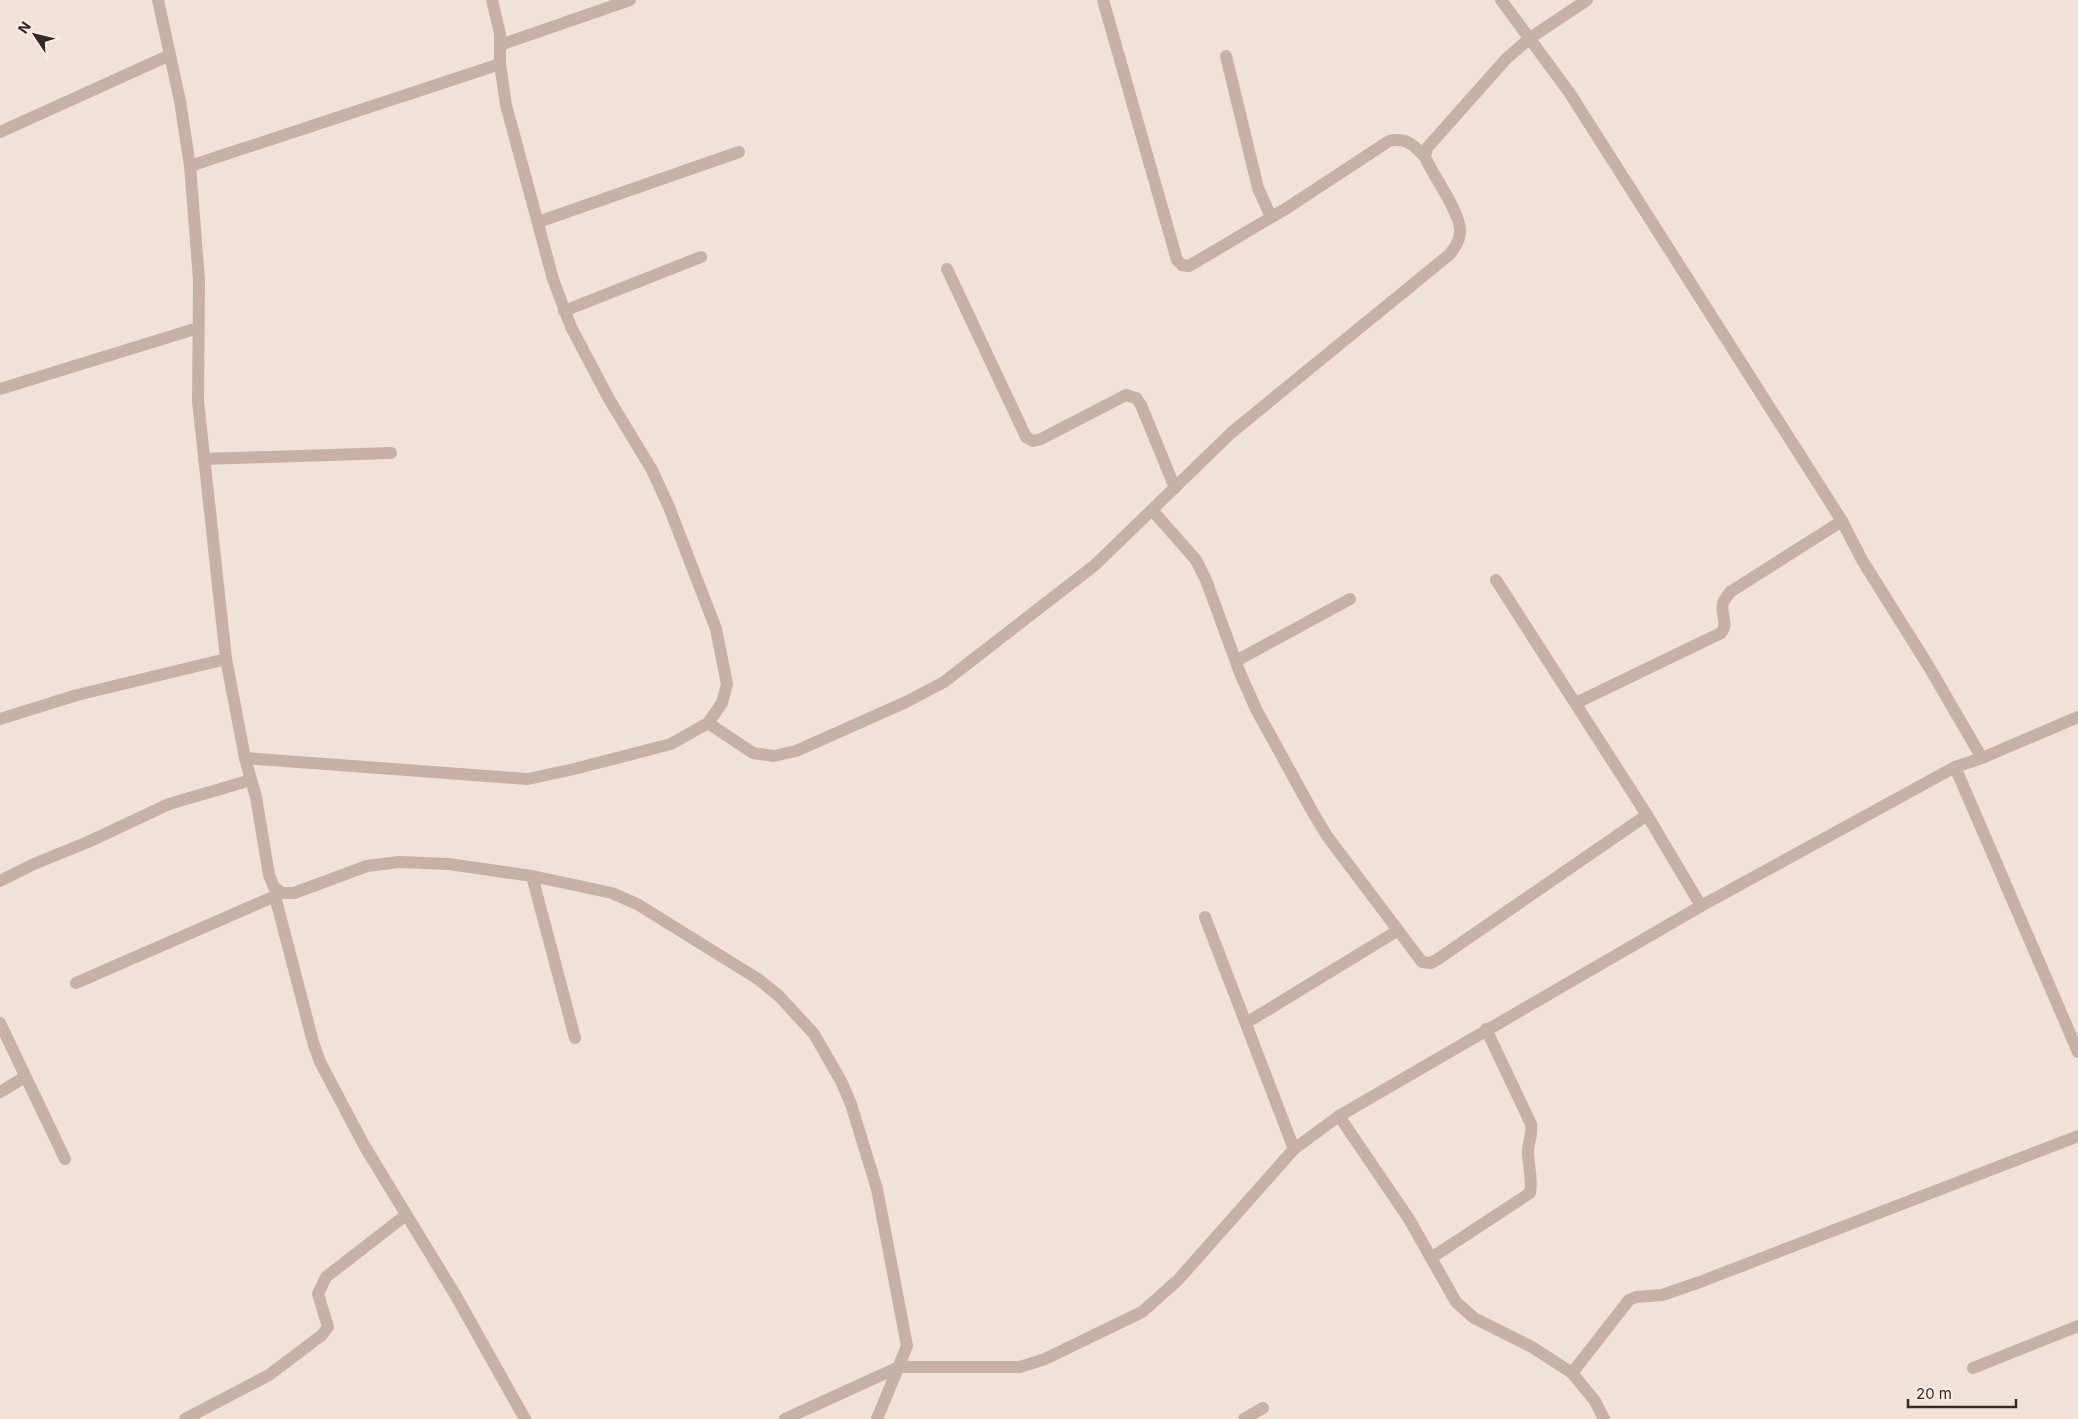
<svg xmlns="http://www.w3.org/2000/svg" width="2078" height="1419" font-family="Inter,sans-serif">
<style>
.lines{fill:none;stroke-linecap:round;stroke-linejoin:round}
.minor{stroke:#c7b1a6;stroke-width:12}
</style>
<rect width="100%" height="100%" fill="#f0e2d9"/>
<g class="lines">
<!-- minor -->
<g class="minor">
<polyline points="158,0 180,101 190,166 199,280 198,401 226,659 245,758 256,797 269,875 274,887 282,893 294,893 367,866 399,862 449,864 532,876 612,893 637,904 758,979 779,996 814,1034 841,1081 851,1104 877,1189 907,1346 877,1419"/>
<path d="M1103 0 1177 260 1182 265 1189 266 1287 208 1389 141C1406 137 1414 145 1425 157"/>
<polyline points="1501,0 1569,92 1842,521 1862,560 1929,667 1982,758"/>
<polyline points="500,45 630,0"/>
<polyline points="1226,56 1258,188 1271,217"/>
<polyline points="0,132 170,55"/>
<polyline points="190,166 500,64"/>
<polyline points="538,222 739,152"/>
<polyline points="947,269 1026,437 1033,441 1041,439 1126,395 1136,398 1141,405 1175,488"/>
<polyline points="564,311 701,257"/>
<polyline points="0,389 198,328"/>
<polyline points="204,459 391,453"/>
<polyline points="1152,510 1196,560 1206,580 1240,673 1256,709 1312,811 1327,836 1422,962 1431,963 1438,959 1647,815"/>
<polyline points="1496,580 1647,815 1701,906"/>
<polyline points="1236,661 1350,599"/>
<path d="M1576 703 1721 633C1729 623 1720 614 1723 603 1724 600 1728 595 1730 592L1842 521"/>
<polyline points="0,719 77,695 226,659"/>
<path d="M708 723 753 753 774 756 796 751 906 702 944 682 1095 565 1231 433 1450 254C1455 247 1459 242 1460 233 1462 216 1437 181 1429 165L1425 157 1427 148 1506 59 1530 38 1587 0"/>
<polyline points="245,758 528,779 574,769 671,744 708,723 722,703 727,684 716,629 669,507 652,470 609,399 571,327 553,279 506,105 500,64 500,34 492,0"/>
<polyline points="1955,767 2078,1052"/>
<polyline points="532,876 575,1038"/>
<polyline points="0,881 34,864 88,842 169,804 251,780"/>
<polyline points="275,896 313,1042 320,1062 365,1147 456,1296 525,1419"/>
<polyline points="1205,917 1294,1149"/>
<polyline points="76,983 282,893"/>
<polyline points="0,1023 65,1159"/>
<polyline points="1246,1023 1397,931"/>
<polyline points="0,1092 25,1077"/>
<polyline points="1339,1116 1409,1219 1456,1302 1474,1318 1532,1347 1572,1373 1595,1401 1604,1419"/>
<path d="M1431 1258 1530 1193C1533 1179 1528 1166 1528 1152 1528 1141 1533 1135 1531 1124L1486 1029"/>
<polyline points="1973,1368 2078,1326"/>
<polyline points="1572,1373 1629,1300 1636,1297 1662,1295 1700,1282 2078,1136"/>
<polyline points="185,1419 269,1375 322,1335 328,1327 318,1294 326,1277 406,1215"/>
<polyline points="785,1419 899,1367 1020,1367 1045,1359 1142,1312 1178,1280 1294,1149 1339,1116 1701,906 1955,767 1982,758 2078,717"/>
<polyline points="1244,1419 1263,1408"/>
</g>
</g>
<!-- north arrow -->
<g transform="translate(35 35) rotate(305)" stroke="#f8ede5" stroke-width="4" paint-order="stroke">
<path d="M0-4L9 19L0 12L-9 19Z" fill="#332926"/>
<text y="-8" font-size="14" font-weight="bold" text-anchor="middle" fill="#332926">N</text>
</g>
<!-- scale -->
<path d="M1908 1399v8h108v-8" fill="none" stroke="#332926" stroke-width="2.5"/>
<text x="1916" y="1399" font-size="15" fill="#332926" stroke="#f8ede5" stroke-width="4" paint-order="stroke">20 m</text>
</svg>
